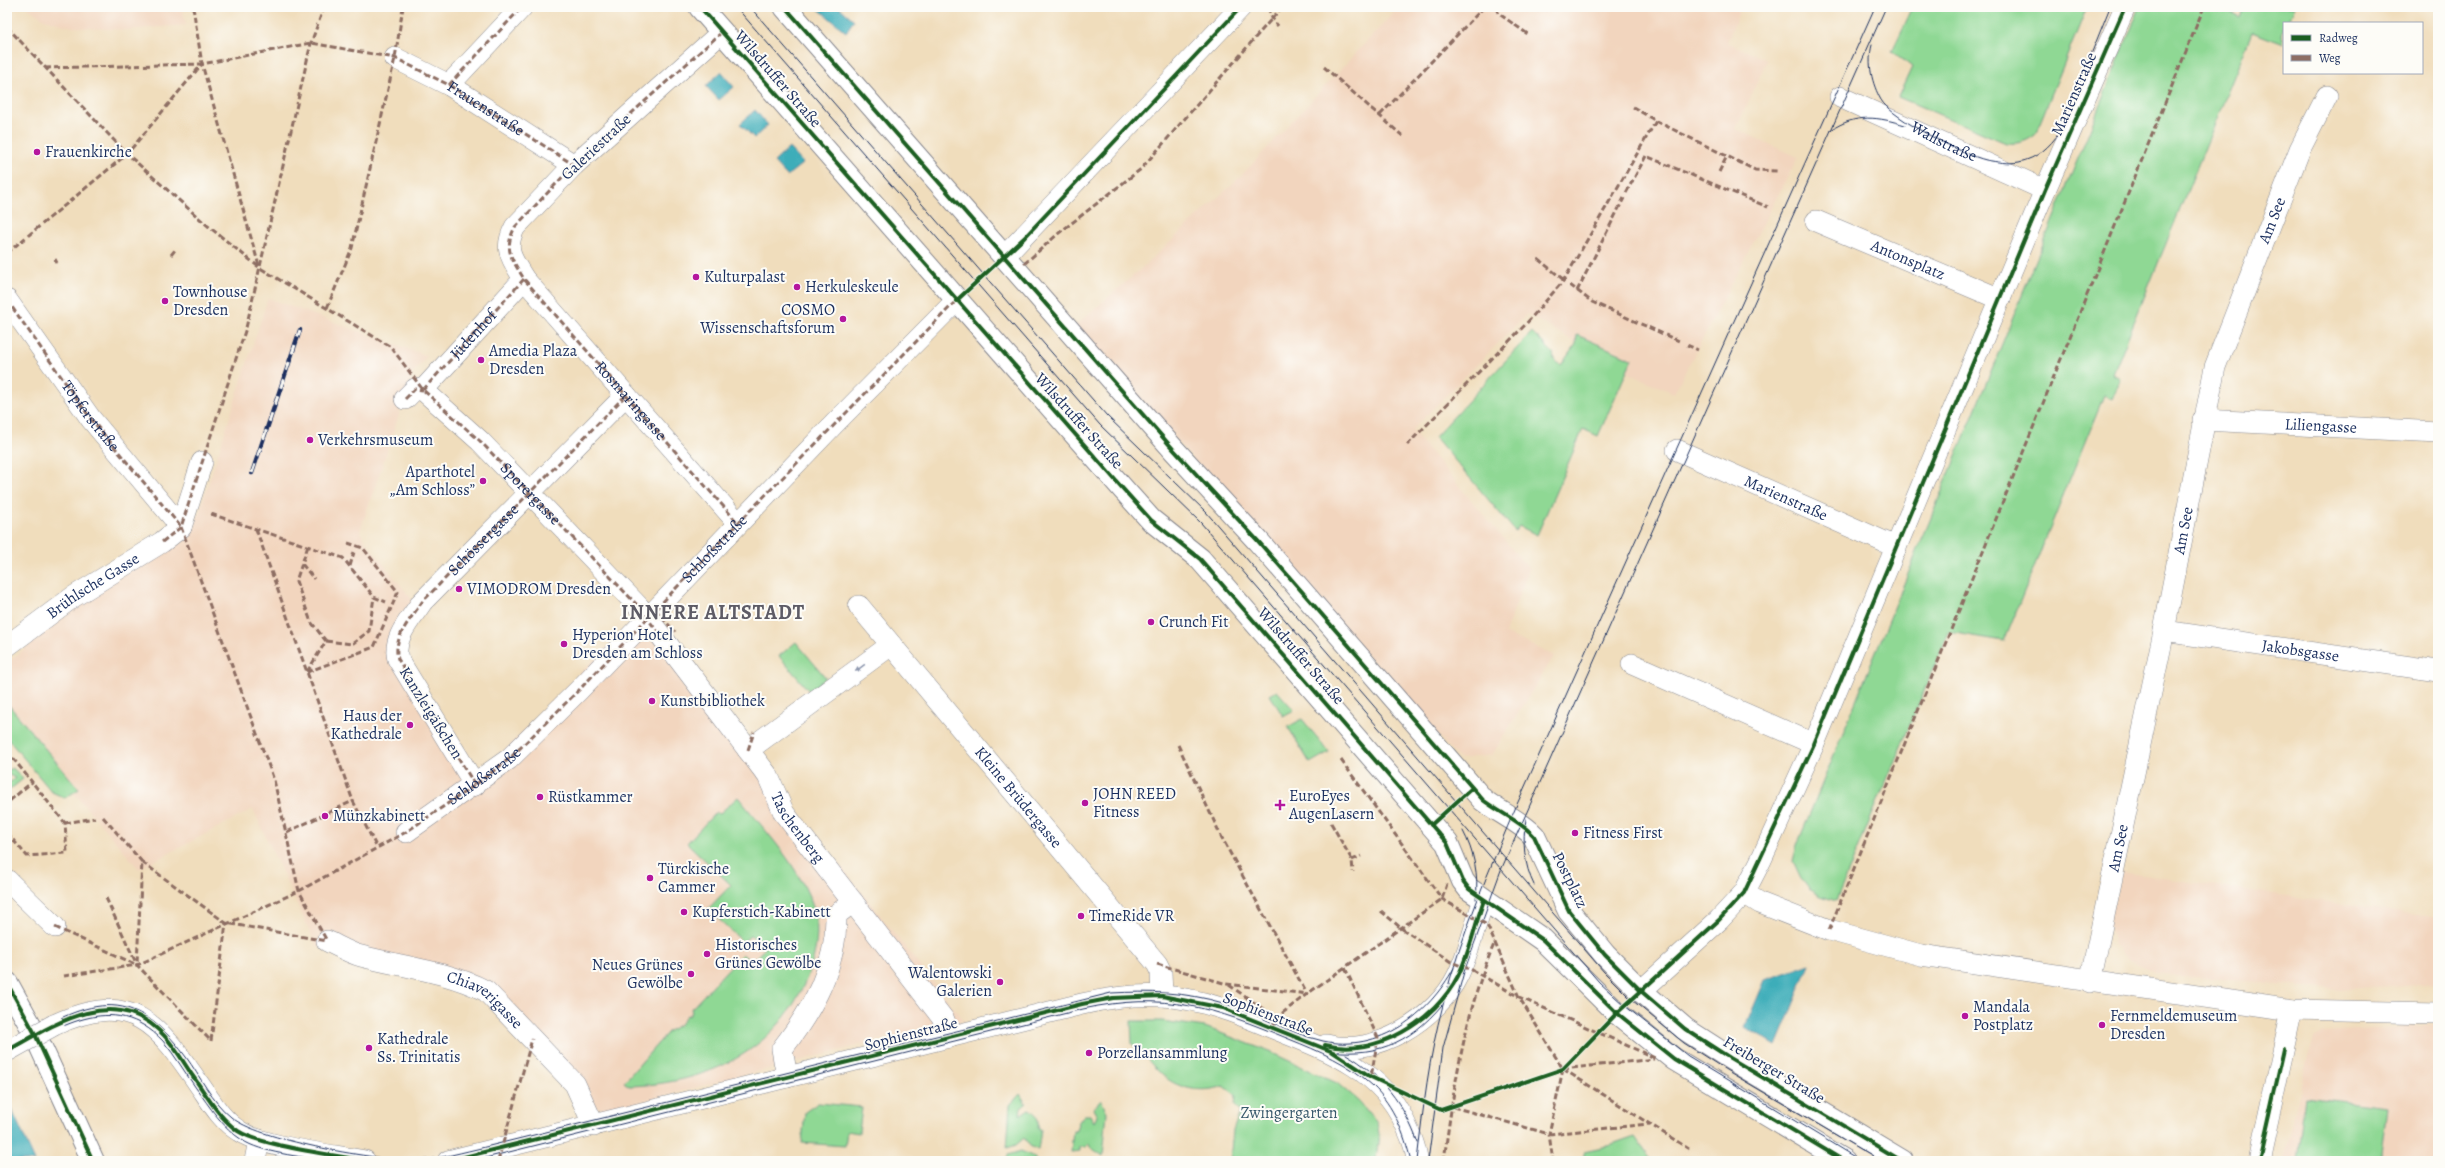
<svg xmlns="http://www.w3.org/2000/svg" width="2445" height="1168" font-family="Alegreya,serif">
<style>
.built{fill:#f2d5be}
.green{fill:#8fd894;stroke:#558479}
.water{fill:#3dadb9;stroke:#2c6e8c}
.lines{fill:none;stroke-linecap:round;stroke-linejoin:round}
.street-casing{stroke:#86868d;stroke-width:22}
.secondary-casing{stroke:#86868d;stroke-width:24}
.street{stroke:#fff;stroke-width:21}
.secondary{stroke:#fff;stroke-width:22}
.tram{stroke:#1b2f5e;stroke-width:1}
.rail-casing{stroke:#1b2f5e;stroke-width:4.5}
.rail{stroke:#fdfcf7;stroke-width:3;stroke-dasharray:9;stroke-linecap:butt}
.street-bridge-casing{stroke:#86868d;stroke-width:22;stroke-linecap:butt}
.street-bridge{stroke:#fff;stroke-width:21}
.quiet{stroke:#8d6e63;stroke-width:3;stroke-dasharray:6 3;stroke-linecap:butt}
.cycleway-casing{stroke:#fdfcf7;stroke-width:6}
.cycleway{stroke:#1b5e20;stroke-width:4}
.oneway{fill:#8d97ae}
.poi-dot{fill:#b5179e;stroke:#fdfcf7;stroke-width:1.5}
.labels{text-anchor:middle;dominant-baseline:central;stroke-width:4;stroke-linejoin:round;paint-order:stroke}
.street-label{font-size:16px;fill:#1b2f5e;stroke:#fdfcf7}
.poi-label{font-size:16px;fill:#1b2f5e;stroke:#fdfcf7;text-anchor:start}
.park-label{font-size:16px;fill:#38596c;stroke:#fdfcf7}
.district-label{font-size:20px;font-weight:bold;letter-spacing:1px;fill:#5e5c66;stroke:#fdfcf7}
</style>
<rect width="100%" height="100%" fill="#fdfcf7"/>
<filter id="ink" filterUnits="userSpaceOnUse"><feTurbulence type="fractalNoise" baseFrequency=".025" numOctaves="2"/><feDisplacementMap in="SourceGraphic" scale="8" xChannelSelector="R" yChannelSelector="G"/><feConvolveMatrix kernelMatrix="1 2 1 2 8 2 1 2 1" color-interpolation-filters="sRGB"/></filter>
<filter id="wash" filterUnits="userSpaceOnUse"><feTurbulence type="fractalNoise" baseFrequency=".012" numOctaves="4" result="noise"/><feDisplacementMap in="SourceGraphic" scale="16" xChannelSelector="R" yChannelSelector="G"/><feGaussianBlur stdDeviation="0.9" result="paint"/><feColorMatrix in="noise" values="0 0 0 0 0 0 0 0 0 0 0 0 0 0 0 0 0 1.4 0 .05"/><feComposite in="paint" operator="in"/></filter>
<g filter="url(#wash)">
<rect width="100%" height="100%" fill="#f0ddbc"/>
<!-- built -->
<g class="built">
<polygon points="27,7 182,7 186,25 126,30 72,27 44,19"/>
<polygon points="1399,7 1741,7 1727,42 1767,60 1736,129 1798,157 1674,393 1626,372 1527,314 1412,430 1529,569 1505,633 1554,656 1492,755 1459,759 1075,326 1143,267 1239,178"/>
<polygon points="268,298 427,356 413,373 360,531 366,542 414,602 399,647 471,774 496,759 589,664 647,610 794,807 964,1021 917,1030 611,1110 580,1105 476,992 370,965 316,945 253,809 139,869 7,715 7,663 97,590 193,532"/>
<polygon points="2121,872 2438,918 2438,983 2339,989 2182,976 2152,971 2128,960 2113,943 2109,924"/>
<polygon points="2438,1025 2438,1161 2282,1161 2314,1038 2323,1032"/>
</g>
<!-- green -->
<g class="green">
<path d="M1913 7H2087L2035 135C2026 142 2018 144 2006 143L1898 97 1912 67 1892 51Z"/>
<polygon points="2140,7 2219,7 2240,17 2244,7 2295,7 2288,23 2284,23 2282,36 2284,44 2252,32 2113,374 2121,378 2112,399 2104,395 2004,641 1949,632 1836,901 1821,896 1809,889 1801,878 1793,861 1797,845"/>
<polygon points="1532,332 1553,353 1554,360 1561,365 1576,344 1577,335 1632,359 1598,436 1583,429 1537,535 1519,526 1515,531 1435,437"/>
<polygon points="796,642 826,678 809,691 779,656"/>
<polygon points="1277,691 1294,710 1283,716 1270,695"/>
<polygon points="7,703 79,789 65,798 52,792 7,738"/>
<polygon points="1302,719 1329,752 1310,763 1288,727"/>
<polygon points="7,767 9,770 13,768 23,779 7,792 7,785 15,778 7,774"/>
<path d="M738 797C765 831 801 867 814 910 820 931 816 952 809 972 781 1050 707 1084 629 1086L624 1082 668 1032 677 1026 678 1027 687 1015 689 1016 692 1012 691 1009 742 954 752 962 765 948 751 935 743 942 708 909 731 885 687 843 716 812 719 814Z"/>
<path d="M1131 1021H1162L1205 1027 1270 1052 1339 1084 1359 1101 1377 1123 1379 1134 1376 1161H1230L1233 1131 1240 1111 1235 1106 1236 1095 1224 1086C1201 1094 1175 1089 1158 1071 1149 1062 1142 1052 1132 1044Z"/>
<path d="M1020 1094 1026 1104 1021 1108 1020 1115 1029 1109C1037 1113 1039 1120 1038 1129H1041L1038 1150 1030 1146 1024 1138 1016 1145 1007 1148 1010 1105Z"/>
<polygon points="2305,1097 2387,1107 2380,1161 2297,1161"/>
<polygon points="1101,1100 1107,1112 1103,1156 1090,1147 1089,1143 1086,1147 1080,1147 1080,1151 1071,1152 1073,1131 1076,1131 1078,1123 1084,1115 1090,1115 1094,1122 1097,1116 1093,1109"/>
<polygon points="818,1103 862,1107 859,1133 847,1131 845,1146 802,1143 805,1112"/>
<polygon points="1635,1137 1652,1161 1584,1161 1584,1151 1612,1145"/>
<polygon points="1021,1151 1034,1157 1036,1161 1006,1161 1008,1155"/>
</g>
<!-- water -->
<g class="water">
<polygon points="816,7 839,7 854,20 846,32"/>
<polygon points="721,72 734,87 719,100 706,86"/>
<polygon points="755,110 768,125 754,138 740,124"/>
<polygon points="789,148 803,163 787,176 774,162"/>
<polygon points="1810,964 1776,1046 1745,1027 1765,980"/>
<polygon points="7,1099 35,1161 7,1161"/>
</g>
</g>
<g filter="url(#ink)">
<g class="lines">
<!-- street casing -->
<g class="street-casing">
<g id="street">
<path id="s1" d="M722 32 574 165 515 227C503 250 512 259 524 279L738 523"/>
<path id="s2" d="M395 58 449 85 574 165"/>
<polyline points="449,85 522,7"/>
<polyline points="1840,97 2045,190"/>
<path id="s3" d="M1816 221 2000 299"/>
<polyline points="1004,257 1241,7"/>
<polyline points="7,300 91,419 181,527"/>
<path id="s4" d="M423 390 524 279"/>
<path id="s5" d="M405 399 415 389 423 390 480 441 639 607 768 776 784 813 944 1020 950 1037"/>
<path id="s6" d="M2203 420 2438 432"/>
<path id="s7" d="M1677 450 1896 547"/>
<polyline points="181,527 202,462"/>
<path id="s8" d="M859 606 1157 964 1161 972 1162 996"/>
<path id="s9" d="M2164 631 2438 671"/>
<path id="s10" d="M7 646 73 597 162 542 181 527"/>
<polyline points="1632,664 1814,744"/>
<polyline points="748,750 891,645"/>
<path d="M475 785 398 659C392 638 411 619 422 602L626 395"/>
<path id="s11" d="M406 832 509 759 579 690 835 423 956 301"/>
<polyline points="7,880 55,927"/>
<polyline points="1744,893 1760,903 1829,930 1921,955 2292,1010 2438,1013"/>
<path id="s12" d="M327 941C338 946 349 953 361 956 403 967 447 971 486 991L575 1084 594 1126"/>
<path id="s13" d="M2090 982 2164 631 2215 367 2300 149 2327 96"/>
<polyline points="1641,991 1719,920 1744,893 1761,860 1814,744 2045,190 2125,7"/>
<path d="M54 1025C136 987 160 1028 203 1090 213 1105 223 1121 239 1131 262 1147 334 1155 365 1161"/>
<path d="M1326 1045C1375 1058 1437 1019 1458 975 1469 952 1475 924 1484 900"/>
<path d="M787 1077 782 1049C813 1009 837 966 836 915L853 902"/>
<polyline points="255,1161 259,1140"/>
<path d="M448 1161 1082 1004C1108 998 1136 994 1163 996 1202 999 1237 1013 1273 1028 1324 1049 1379 1067 1404 1121 1410 1134 1416 1147 1417 1161"/>
<polyline points="2259,1161 2292,1010"/>
</g>
</g>
<!-- secondary casing -->
<g class="secondary-casing">
<g id="secondary">
<polyline points="700,7 1124,490 1151,520 1200,559 1447,843 1463,881 1469,889 1543,940 1617,1013 1674,1059 1844,1161"/>
<path d="M785 7 1174 450 1258 541 1483 800C1500 813 1520 821 1534 836L1569 911 1605 955 1641 991 1685 1029 1730 1058 1902 1161"/>
<polyline points="7,983 34,1032 93,1161"/>
</g>
</g>
<!-- street -->
<use href="#street" class="street"/>
<!-- secondary -->
<use href="#secondary" class="secondary"/>
<!-- tram -->
<g class="tram">
<polyline points="736,7 1100,425 1201,523 1599,982 1625,1006 1688,1056 1861,1161"/>
<polyline points="750,7 1107,416 1206,512 1604,972 1632,1000 1684,1043 1726,1070 1880,1161"/>
<path id="s14" d="M1872 45C1867 63 1872 84 1881 100 1892 119 1964 155 1986 160 1997 162 2008 164 2019 162 2038 158 2049 147 2060 132L2110 7"/>
<path d="M1831 130C1856 113 1879 117 1905 125"/>
<path d="M1526 819C1522 841 1524 865 1534 885"/>
<path d="M1463 831C1474 852 1479 875 1476 899"/>
<path d="M7 1047C79 1006 127 975 186 1057 200 1076 212 1102 231 1117 258 1140 371 1159 408 1160 431 1161 455 1154 477 1149L1111 993C1150 991 1186 992 1223 1003 1257 1013 1288 1033 1323 1041 1380 1053 1428 1015 1454 968"/>
<path d="M1322 1050C1374 1058 1408 1045 1442 1005"/>
<path d="M1346 1054C1382 1075 1404 1104 1418 1143"/>
<path d="M7 1056C57 1028 113 989 163 1041 175 1055 185 1073 196 1088 210 1107 222 1127 242 1140 261 1153 301 1156 324 1161"/>
<path d="M473 1161 1083 1009C1165 991 1214 1008 1289 1039 1319 1051 1350 1064 1373 1086 1394 1106 1404 1133 1411 1161"/>
<path d="M1417 1161C1423 1109 1429 1056 1443 1005 1461 935 1490 868 1518 802L1875 7"/>
<polyline points="1428,1161 1443,1048 1464,972 1501,870 1886,7"/>
</g>
<!-- rail casing -->
<g class="rail-casing">
<polyline id="rail" points="252,473 300,330"/>
</g>
<!-- rail -->
<use href="#rail" class="rail"/>
<!-- street-bridge casing -->
<g class="street-bridge-casing">
<polyline id="street-bridge" points="7,1051 54,1025"/>
</g>
<!-- street-bridge -->
<use href="#street-bridge" class="street-bridge"/>
<!-- quiet -->
<g class="quiet">
<polyline points="193,7 202,64 259,266"/>
<polyline points="324,7 311,43 246,328 181,527 274,780 299,891 327,941"/>
<polyline points="1268,7 1272,18 1278,26"/>
<polyline points="1497,7 1498,13 1529,35"/>
<path id="s15" d="M7 27 127 154 208 226 260 268 391 347 423 390 480 441 639 607 660 635"/>
<path d="M722 32 574 165 515 227C503 250 512 259 524 279L738 523"/>
<polyline points="1324,67 1405,138"/>
<polyline points="45,68 202,64 311,43 395,58 449,85 574,165"/>
<polyline points="449,85 522,7"/>
<polyline points="1633,107 1656,121 1755,170 1778,171"/>
<polyline points="1380,115 1484,7"/>
<polyline points="1719,172 1727,156"/>
<polyline points="1626,193 1646,156 1768,207"/>
<polyline points="7,253 127,154 202,64"/>
<polyline points="171,255 175,250"/>
<polyline points="55,259 57,263"/>
<polyline points="1538,259 1564,280"/>
<polyline points="1024,264 1059,233 1141,169 1282,7"/>
<polyline points="1570,285 1592,302 1679,341"/>
<polyline points="1577,291 1624,198"/>
<path id="s16" d="M7 300 91 419 181 527"/>
<polyline points="327,308 352,248 395,58 403,7"/>
<polyline points="1687,345 1698,350"/>
<polyline points="423,390 524,279"/>
<polyline points="405,399 415,389 423,390"/>
<polyline points="1407,445 1525,325 1564,280 1656,121"/>
<polyline points="211,514 343,558 374,597 386,602"/>
<polyline points="256,529 353,801 377,848"/>
<polyline points="162,542 181,527"/>
<polyline points="302,564 314,579"/>
<polyline points="350,566 354,552"/>
<polyline points="656,610 675,632"/>
<polyline points="326,641 352,644 369,631 374,597"/>
<polyline points="307,672 374,647 398,592 363,548 348,543"/>
<polyline points="307,672 326,641 311,622 296,581 308,546"/>
<polyline points="1178,745 1222,838 1307,994"/>
<polyline points="748,750 754,732"/>
<polyline points="7,751 32,782 7,803"/>
<polyline points="1341,760 1442,899 1487,925 1519,997 1563,1069 1549,1134 1553,1161"/>
<path id="s17" d="M475 785 398 659C392 638 411 619 422 602L626 395"/>
<polyline points="103,817 142,862 137,963"/>
<polyline points="65,823 95,818"/>
<polyline points="1331,823 1352,860 1353,872"/>
<polyline points="287,832 353,801"/>
<polyline points="7,833 27,856 67,853 65,823 32,782"/>
<polyline points="1352,860 1361,856"/>
<polyline points="142,862 226,923 327,941"/>
<polyline points="106,898 137,965 211,1041"/>
<polyline points="1381,911 1401,928 1451,962 1472,970 1519,997 1655,1058"/>
<polyline points="55,927 137,965"/>
<polyline points="1829,930 2204,7"/>
<polyline points="1157,964 1227,984 1307,994"/>
<polyline points="1345,968 1378,1038 1371,1077 1373,1078"/>
<polyline points="64,976 137,965 299,891 406,832 475,785 509,759 579,690 738,523 956,301"/>
<polyline points="1229,985 1276,1018"/>
<polyline points="1273,1028 1276,1018 1307,994 1442,899 1447,884"/>
<polyline points="211,1041 226,923"/>
<polyline points="1563,1069 1689,1149"/>
<polyline points="1563,1069 1654,1059"/>
<polyline points="1453,1107 1549,1134 1649,1124"/>
<polyline points="498,1161 532,1039"/>
<path d="M1444 1161C1453 1090 1466 1008 1495 942"/>
</g>
<!-- cycleway casing -->
<g class="cycleway-casing">
<g id="cycleway">
<polyline points="700,7 1124,490 1151,520 1200,559 1447,843 1463,881 1469,889 1543,940 1617,1013 1674,1059 1844,1161"/>
<path d="M785 7 1174 450 1258 541 1483 800C1500 813 1520 821 1534 836L1569 911 1605 955 1641 991 1685 1029 1730 1058 1902 1161"/>
<polyline points="956,301 1024,238 1241,7"/>
<polyline points="1431,825 1472,788"/>
<polyline points="7,983 34,1032 93,1161"/>
<path d="M1325 1045C1376 1058 1435 1021 1458 976 1470 952 1475 924 1484 900"/>
<path d="M7 1051C50 1027 108 987 155 1027 170 1039 181 1058 192 1075 206 1094 218 1117 238 1131 261 1146 335 1155 365 1161"/>
<polyline points="448,1161 1082,1004 1113,998 1162,996 1223,1008 1333,1052 1371,1077 1441,1110 1563,1069 1617,1013 1719,920 1744,893 1814,744 2045,190 2125,7"/>
<polyline points="2259,1161 2284,1049"/>
</g>
</g>
<!-- cycleway -->
<use href="#cycleway" class="cycleway"/>
</g>
<!-- one-way arrows -->
<defs><path id="oneway-solid" d="M-6-.8H1V-3.2L6.5 0L1 3.2V.8H-6Z"/></defs>
<use class="oneway" href="#oneway-solid" transform="translate(860 668) rotate(144)"/>
</g>
<!-- markers -->
<g class="poi-dot">
<circle cx="37" cy="152" r="4"/>
<circle cx="696" cy="277" r="4"/>
<circle cx="797" cy="287" r="4"/>
<circle cx="165" cy="301" r="4"/>
<circle cx="843" cy="319" r="4"/>
<circle cx="481" cy="360" r="4"/>
<circle cx="310" cy="440" r="4"/>
<circle cx="483" cy="481" r="4"/>
<circle cx="459" cy="589" r="4"/>
<circle cx="1151" cy="622" r="4"/>
<circle cx="564" cy="644" r="4"/>
<circle cx="652" cy="701" r="4"/>
<circle cx="410" cy="725" r="4"/>
<circle cx="540" cy="797" r="4"/>
<circle cx="1085" cy="803" r="4"/>
<path d="M1278 799h4v4h4v4h-4v4h-4v-4h-4v-4h4z"/>
<circle cx="325" cy="816" r="4"/>
<circle cx="1575" cy="833" r="4"/>
<circle cx="650" cy="878" r="4"/>
<circle cx="684" cy="912" r="4"/>
<circle cx="1081" cy="916" r="4"/>
<circle cx="707" cy="954" r="4"/>
<circle cx="691" cy="974" r="4"/>
<circle cx="1000" cy="982" r="4"/>
<circle cx="1965" cy="1016" r="4"/>
<circle cx="2102" cy="1025" r="4"/>
<circle cx="369" cy="1048" r="4"/>
<circle cx="1089" cy="1053" r="4"/>
</g>
<g class="labels">
<!-- street labels -->
<g class="street-label">
<text transform="translate(778 79) rotate(49)">Wilsdruffer Straße</text>
<text transform="translate(2074 94) rotate(-66)">Marienstraße</text>
<text stroke="none"><textPath href="#s2" startOffset="104">Frauenstraße</textPath></text>
<text stroke="none"><textPath href="#s14" startOffset="133">Wallstraße</textPath></text>
<text transform="translate(596 147) rotate(-43)">Galeriestraße</text>
<text stroke="none"><textPath href="#s13" startOffset="785">Am See</textPath></text>
<text stroke="none"><textPath href="#s3" startOffset="100">Antonsplatz</textPath></text>
<text stroke="none"><textPath href="#s4" startOffset="75">Jüdenhof</textPath></text>
<text stroke="none"><textPath href="#s1" startOffset="503">Rosmaringasse</textPath></text>
<text stroke="none"><textPath href="#s16" startOffset="143">Töpferstraße</textPath></text>
<text transform="translate(1079 421) rotate(48)">Wilsdruffer Straße</text>
<text stroke="none"><textPath href="#s6" startOffset="118">Liliengasse</textPath></text>
<text stroke="none"><textPath href="#s15" startOffset="706">Sporergasse</textPath></text>
<text stroke="none"><textPath href="#s7" startOffset="119">Marienstraße</textPath></text>
<text stroke="none"><textPath href="#s13" startOffset="461">Am See</textPath></text>
<text stroke="none"><textPath href="#s17" startOffset="299">Schössergasse</textPath></text>
<text stroke="none"><textPath href="#s11" startOffset="420">Schloßstraße</textPath></text>
<text stroke="none"><textPath href="#s10" startOffset="105">Brühlsche Gasse</textPath></text>
<text stroke="none"><textPath href="#s9" startOffset="138">Jakobsgasse</textPath></text>
<text transform="translate(1301 656) rotate(49)">Wilsdruffer Straße</text>
<text transform="translate(431 713) rotate(58)">Kanzleigäßchen</text>
<text stroke="none"><textPath href="#s11" startOffset="96">Schloßstraße</textPath></text>
<text stroke="none"><textPath href="#s8" startOffset="249">Kleine Brüdergasse</textPath></text>
<text stroke="none"><textPath href="#s5" startOffset="601">Taschenberg</textPath></text>
<text stroke="none"><textPath href="#s13" startOffset="137">Am See</textPath></text>
<text transform="translate(1570 880) rotate(64)">Postplatz</text>
<text stroke="none"><textPath href="#s12" startOffset="171">Chiaverigasse</textPath></text>
<text transform="translate(1268 1014) rotate(21)">Sophienstraße</text>
<text transform="translate(911 1034) rotate(-14)">Sophienstraße</text>
<text transform="translate(1774 1070) rotate(31)">Freiberger Straße</text>
</g>
<!-- poi labels -->
<g class="poi-label">
<text x="45" y="152">Frauenkirche</text>
<text x="704" y="277">Kulturpalast</text>
<text x="805" y="287">Herkuleskeule</text>
<text x="173" y="292">Townhouse<tspan x="173" dy="18">Dresden</tspan></text>
<text x="835" y="310" text-anchor="end">COSMO<tspan x="835" dy="18">Wissenschaftsforum</tspan></text>
<text x="489" y="351">Amedia Plaza<tspan x="489" dy="18">Dresden</tspan></text>
<text x="318" y="440">Verkehrsmuseum</text>
<text x="475" y="472" text-anchor="end">Aparthotel<tspan x="475" dy="18">„Am Schloss”</tspan></text>
<text x="467" y="589">VIMODROM Dresden</text>
<text x="1159" y="622">Crunch Fit</text>
<text x="572" y="635">Hyperion Hotel<tspan x="572" dy="18">Dresden am Schloss</tspan></text>
<text x="660" y="701">Kunstbibliothek</text>
<text x="402" y="716" text-anchor="end">Haus der<tspan x="402" dy="18">Kathedrale</tspan></text>
<text x="1093" y="794">JOHN REED<tspan x="1093" dy="18">Fitness</tspan></text>
<text x="1289" y="796">EuroEyes<tspan x="1289" dy="18">AugenLasern</tspan></text>
<text x="548" y="797">Rüstkammer</text>
<text x="333" y="816">Münzkabinett</text>
<text x="1583" y="833">Fitness First</text>
<text x="658" y="869">Türckische<tspan x="658" dy="18">Cammer</tspan></text>
<text x="692" y="912">Kupferstich-Kabinett</text>
<text x="1089" y="916">TimeRide VR</text>
<text x="715" y="945">Historisches<tspan x="715" dy="18">Grünes Gewölbe</tspan></text>
<text x="683" y="965" text-anchor="end">Neues Grünes<tspan x="683" dy="18">Gewölbe</tspan></text>
<text x="992" y="973" text-anchor="end">Walentowski<tspan x="992" dy="18">Galerien</tspan></text>
<text x="1973" y="1007">Mandala<tspan x="1973" dy="18">Postplatz</tspan></text>
<text x="2110" y="1016">Fernmeldemuseum<tspan x="2110" dy="18">Dresden</tspan></text>
<text x="377" y="1039">Kathedrale<tspan x="377" dy="18">Ss. Trinitatis</tspan></text>
<text x="1097" y="1053">Porzellansammlung</text>
</g>
<!-- park labels -->
<g class="park-label">
<text x="1289" y="1113">Zwingergarten</text>
</g>
<!-- district labels -->
<g class="district-label">
<text x="713" y="612">INNERE ALTSTADT</text>
</g>
</g>
<!-- margin -->
<rect width="2445" height="1168" fill="none" stroke="#fdfcf7" stroke-width="24"/>
<!-- legend -->
<rect x="2283" y="22" width="140" height="52" fill="#fdfcf7" stroke="#a3aaba"/>
<rect x="2291" y="35" width="20" height="6" fill="#1b5e20" stroke="#a3aaba"/>
<text x="2319" y="42" font-size="12" fill="#1b2f5e">Radweg</text>
<rect x="2291" y="55" width="20" height="6" fill="#8d6e63" stroke="#a3aaba"/>
<text x="2319" y="62" font-size="12" fill="#1b2f5e">Weg</text>
</svg>
